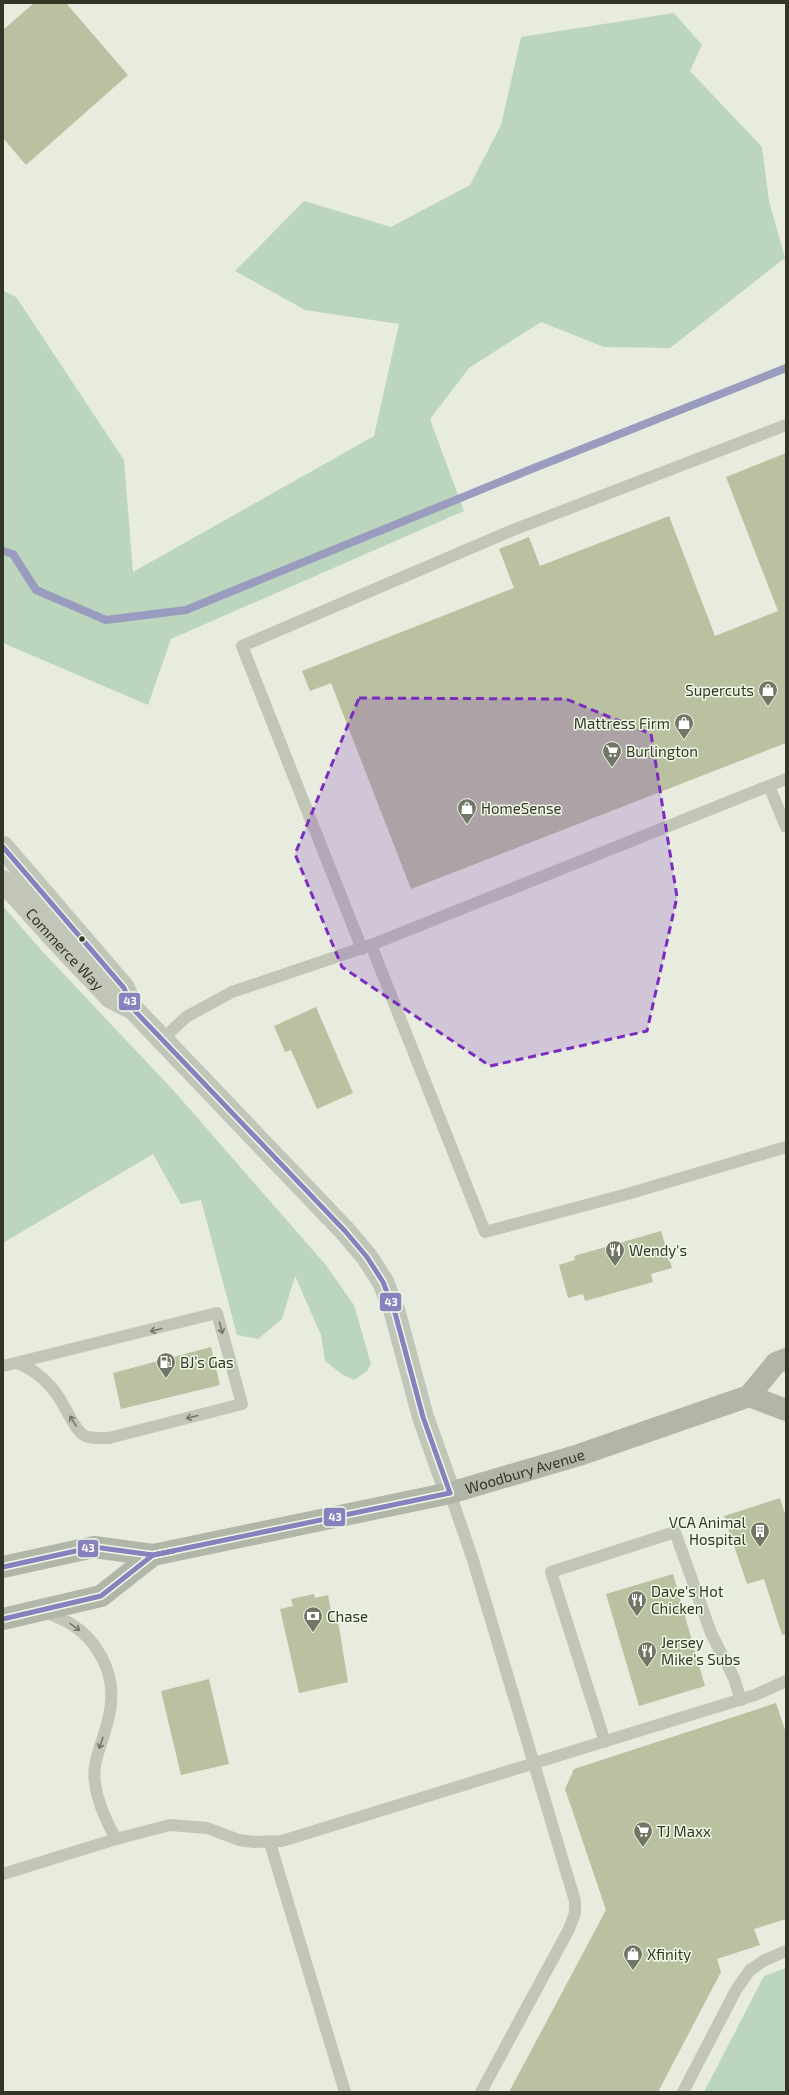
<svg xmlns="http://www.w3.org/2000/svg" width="789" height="2095" font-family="'Exo 2',sans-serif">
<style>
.green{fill:#bcd5bd}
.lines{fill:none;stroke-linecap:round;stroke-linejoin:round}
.stream{stroke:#999cbf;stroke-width:8}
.building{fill:#bac1a0}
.service{stroke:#c1c6b8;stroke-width:12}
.minor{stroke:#c1c6b8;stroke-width:22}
.secondary{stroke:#b1b6a9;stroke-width:22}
.bus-1-casing{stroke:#f1fae6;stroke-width:8}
.bus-1{stroke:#8781bd;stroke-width:5}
.oneway{stroke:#737768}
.marked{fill:#7b2cbf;fill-opacity:0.2;stroke:#7b2cbf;stroke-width:3;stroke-dasharray:8 5;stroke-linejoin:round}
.bus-dot{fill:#333626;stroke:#f1fae6;stroke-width:1.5}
.labels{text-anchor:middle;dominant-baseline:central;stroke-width:3;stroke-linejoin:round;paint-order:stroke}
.poi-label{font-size:15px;fill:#333626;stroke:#f1fae6;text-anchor:start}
.street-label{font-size:15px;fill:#333626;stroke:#f1fae6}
.line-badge{stroke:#f1fae6;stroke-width:1.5}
.badge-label{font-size:11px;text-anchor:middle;font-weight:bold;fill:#fff}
</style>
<rect width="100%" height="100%" fill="#e7ecdf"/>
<!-- green -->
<g class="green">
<polygon points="674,13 702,45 690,71 762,147 769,201 785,258 670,348 604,347 541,322 469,368 430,419 464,511 171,639 148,705 3,643 3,291 16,297 124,460 133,572 374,436 399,324 305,310 235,271 304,201 391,227 470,185 501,125 521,37"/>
<polygon points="3,906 42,951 174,1091 325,1264 354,1305 371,1364 367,1371 354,1380 343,1375 325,1361 321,1335 295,1276 282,1319 258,1339 237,1335 201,1200 181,1204 153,1154 3,1243"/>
<polygon points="786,1968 786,2092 704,2092 764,1976"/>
</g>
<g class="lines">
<!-- stream -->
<polyline class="stream" points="3,551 13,554 36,590 106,620 186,610 529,470 786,368"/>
</g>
<!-- building -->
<g class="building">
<polygon points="34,3 66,3 128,75 26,165 3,138 3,30"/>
<polygon points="786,453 786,743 411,889 331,683 310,691 302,671 514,588 499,549 529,537 540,566 669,516 715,636 778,611 726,477"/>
<polygon points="316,1007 353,1093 317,1109 291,1050 285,1052 274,1026"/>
<polygon points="661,1231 672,1268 651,1274 653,1282 585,1301 583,1294 568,1298 559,1265 575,1260 574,1256"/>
<polygon points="211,1347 220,1385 121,1409 113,1373"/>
<polygon points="780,1498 786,1517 786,1634 782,1635 764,1579 747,1584 724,1516"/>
<polygon points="673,1574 705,1686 639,1706 606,1594"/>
<polygon points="314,1594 315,1598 328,1595 333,1622 338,1621 348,1682 299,1693 280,1609 293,1606 291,1599"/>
<polygon points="209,1679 229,1764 181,1775 161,1691"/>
<polygon points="776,1703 786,1733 786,1919 754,1929 760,1945 717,1959 721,1972 658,2092 509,2092 606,1910 565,1789 574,1769"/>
</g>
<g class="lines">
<!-- service -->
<g class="service">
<polyline points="769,786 786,827"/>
<polyline points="371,945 485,1232 631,1193 786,1147"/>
<polyline points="362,949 242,646 513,530 786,425"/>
<polyline points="162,1040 186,1017 232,992 371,945 786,779"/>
<path d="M3 1366 217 1313 242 1404 109 1438C101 1438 88 1439 82 1434 74 1427 70 1416 65 1408 54 1387 39 1371 17 1363"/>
<polyline points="450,1493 473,1560 575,1901 575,1913 569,1929 481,2092"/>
<path d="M43 1611C52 1615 62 1619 71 1624 96 1639 114 1671 111 1701 111 1712 107 1724 104 1734 100 1749 92 1765 95 1782 97 1802 106 1821 116 1839"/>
<polyline points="605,1742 551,1572 675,1532 711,1633 734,1678 741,1700"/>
<polyline points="270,1843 345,2092"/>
<polyline points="3,1874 116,1839 170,1825 207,1828 239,1840 254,1842 282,1841 755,1695 786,1681"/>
<polyline points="683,2092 736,1990 750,1970 765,1960 786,1951"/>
</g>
<!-- minor -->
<g class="minor">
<polyline points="3,847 124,988 133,1009"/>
<path id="s1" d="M3 881 57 941 111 998 133 1009 345 1231 367 1257 383 1282 395 1313 423 1417 450 1493"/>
</g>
<!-- secondary -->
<g class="secondary">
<polyline points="749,1396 786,1410"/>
<path id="s2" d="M3 1567 94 1547 153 1555 450 1493 579 1455 749 1396 776 1363 786 1359"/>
<polyline points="3,1619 101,1596 153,1555"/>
</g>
<!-- bus-1 casing -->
<g class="bus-1-casing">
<g id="bus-1">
<polyline points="3,847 124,988 133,1009 345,1231 367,1257 383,1282 395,1313 423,1417 450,1493"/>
<polyline points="3,1567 94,1547 153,1555 174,1551"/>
<polyline points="3,1619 101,1596 153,1555 450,1493"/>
</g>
</g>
<!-- bus-1 -->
<use href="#bus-1" class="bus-1"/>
</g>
<!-- one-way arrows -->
<defs><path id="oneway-shaft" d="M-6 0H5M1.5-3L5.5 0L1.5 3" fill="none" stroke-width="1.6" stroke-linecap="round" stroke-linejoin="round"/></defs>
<g class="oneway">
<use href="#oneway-shaft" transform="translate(221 1328) rotate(75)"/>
<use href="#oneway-shaft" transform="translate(156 1330) rotate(166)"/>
<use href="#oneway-shaft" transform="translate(192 1417) rotate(166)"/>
<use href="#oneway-shaft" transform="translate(73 1421) rotate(-122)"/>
<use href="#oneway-shaft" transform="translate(75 1627) rotate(35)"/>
<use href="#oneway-shaft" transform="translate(101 1743) rotate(108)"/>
</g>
<!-- marked area -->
<path class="marked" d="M359 698 566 699 651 734 677 897 647 1031 490 1066 342 967 295 854Z"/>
<!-- icons -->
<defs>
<g id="shop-pin" transform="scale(1)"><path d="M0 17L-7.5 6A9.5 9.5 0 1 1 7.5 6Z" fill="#727667" stroke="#f1fae6"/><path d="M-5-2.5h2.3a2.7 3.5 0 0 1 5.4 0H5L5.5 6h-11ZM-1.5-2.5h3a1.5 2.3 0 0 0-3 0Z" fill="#fff"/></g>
<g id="supermarket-pin" transform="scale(1)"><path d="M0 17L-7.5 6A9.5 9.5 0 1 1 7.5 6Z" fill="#727667" stroke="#f1fae6"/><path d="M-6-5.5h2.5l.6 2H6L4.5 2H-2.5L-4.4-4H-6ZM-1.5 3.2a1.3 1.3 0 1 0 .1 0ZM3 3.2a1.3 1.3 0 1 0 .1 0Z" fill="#fff"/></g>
<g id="restaurant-pin" transform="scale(1)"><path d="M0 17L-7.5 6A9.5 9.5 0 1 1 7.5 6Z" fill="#727667" stroke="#f1fae6"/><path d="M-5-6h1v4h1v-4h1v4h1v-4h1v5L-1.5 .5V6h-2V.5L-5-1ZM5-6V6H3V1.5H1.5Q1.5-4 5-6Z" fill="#fff"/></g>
<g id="fuel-pin" transform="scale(1)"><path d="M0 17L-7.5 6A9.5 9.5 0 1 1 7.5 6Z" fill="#727667" stroke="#f1fae6"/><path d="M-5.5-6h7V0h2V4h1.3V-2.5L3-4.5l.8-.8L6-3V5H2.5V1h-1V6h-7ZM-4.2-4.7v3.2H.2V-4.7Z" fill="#fff"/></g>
<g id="building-pin" transform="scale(1)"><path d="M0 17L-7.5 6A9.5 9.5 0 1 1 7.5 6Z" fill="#727667" stroke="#f1fae6"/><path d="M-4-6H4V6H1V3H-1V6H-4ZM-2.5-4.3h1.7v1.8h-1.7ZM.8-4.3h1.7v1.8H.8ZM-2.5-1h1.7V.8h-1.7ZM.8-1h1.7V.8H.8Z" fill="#fff"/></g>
<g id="bank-pin" transform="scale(1)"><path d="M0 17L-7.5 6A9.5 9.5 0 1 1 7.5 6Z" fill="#727667" stroke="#f1fae6"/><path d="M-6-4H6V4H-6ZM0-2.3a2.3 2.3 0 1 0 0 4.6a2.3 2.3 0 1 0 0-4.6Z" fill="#fff"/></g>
</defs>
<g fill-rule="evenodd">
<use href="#shop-pin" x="768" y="690"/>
<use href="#shop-pin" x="684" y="723"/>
<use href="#supermarket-pin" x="612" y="751"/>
<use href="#shop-pin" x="467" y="808"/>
<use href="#restaurant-pin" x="615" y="1250"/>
<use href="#fuel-pin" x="166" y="1362"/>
<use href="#building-pin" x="760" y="1531"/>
<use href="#restaurant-pin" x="637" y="1600"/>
<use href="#bank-pin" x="313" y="1616"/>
<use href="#restaurant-pin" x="647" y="1651"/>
<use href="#supermarket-pin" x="643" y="1831"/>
<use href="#shop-pin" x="633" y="1954"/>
</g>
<!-- markers -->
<circle class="bus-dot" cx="82" cy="939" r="3.5"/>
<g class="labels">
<!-- poi labels -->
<g class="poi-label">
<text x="754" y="690" text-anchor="end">Supercuts</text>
<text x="670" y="723" text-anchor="end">Mattress Firm</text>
<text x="626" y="751">Burlington</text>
<text x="481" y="808">HomeSense</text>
<text x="629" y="1250">Wendy's</text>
<text x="180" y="1362">BJ’s Gas</text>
<text x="746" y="1522" text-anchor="end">VCA Animal<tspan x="746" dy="17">Hospital</tspan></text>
<text x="651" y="1591">Dave's Hot<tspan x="651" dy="17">Chicken</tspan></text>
<text x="327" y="1616">Chase</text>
<text x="661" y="1642">Jersey<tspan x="661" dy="17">Mike's Subs</tspan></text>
<text x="657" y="1831">TJ Maxx</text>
<text x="647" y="1954">Xfinity</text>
</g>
<!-- street labels -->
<g class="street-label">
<text stroke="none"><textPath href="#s1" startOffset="92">Commerce Way</textPath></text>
<text stroke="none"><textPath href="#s2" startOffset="534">Woodbury Avenue</textPath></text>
</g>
</g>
<g class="line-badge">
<rect x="118" y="992" width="23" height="19" rx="4" fill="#8781bd"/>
<rect x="379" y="1292" width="23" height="20" rx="4" fill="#8781bd"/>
<rect x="323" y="1507" width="23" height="20" rx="4" fill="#8781bd"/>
<rect x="77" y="1539" width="22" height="19" rx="4" fill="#8781bd"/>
</g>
<g class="badge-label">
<text x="130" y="1005">43</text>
<text x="391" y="1306">43</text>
<text x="335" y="1521">43</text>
<text x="88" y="1552">43</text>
</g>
<!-- border -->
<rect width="789" height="2095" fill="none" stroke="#333626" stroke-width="8"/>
</svg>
